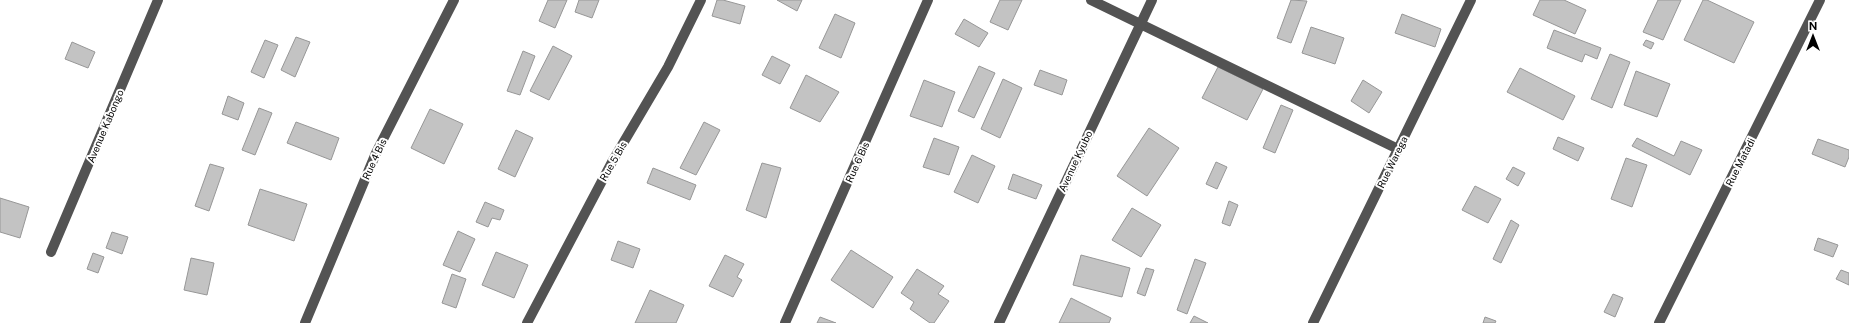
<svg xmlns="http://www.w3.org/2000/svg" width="1849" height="323" font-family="'Public Sans',sans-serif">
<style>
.building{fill:#c3c3c3;stroke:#979797}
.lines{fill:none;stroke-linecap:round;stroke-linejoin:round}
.minor{stroke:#535353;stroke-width:10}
.labels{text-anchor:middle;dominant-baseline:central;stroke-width:4;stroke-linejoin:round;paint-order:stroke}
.street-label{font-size:10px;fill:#000;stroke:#fff}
</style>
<rect width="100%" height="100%" fill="#fff"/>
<!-- building -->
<g class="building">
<polygon points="548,0 567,0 555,28 539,21"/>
<polygon points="579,0 599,0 592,18 575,12"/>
<polygon points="717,0 723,0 745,6 740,24 712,16"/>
<polygon points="777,0 802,0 797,11"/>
<polygon points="1000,0 1022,0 1008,30 990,22"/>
<polygon points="1291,0 1307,1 1291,43 1277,38"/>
<polygon points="1540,0 1564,0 1586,10 1575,34 1533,15"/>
<polygon points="1658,0 1681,0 1663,40 1643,32"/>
<polygon points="1703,0 1707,0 1754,22 1734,63 1684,40"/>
<polygon points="835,14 855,23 841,58 819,48"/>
<polygon points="1402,14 1441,29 1435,47 1395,33"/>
<polygon points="964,19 988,33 979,47 955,34"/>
<polygon points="1311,27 1344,38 1335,64 1302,53"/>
<polygon points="1554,30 1601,48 1597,59 1585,54 1582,62 1547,48"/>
<polygon points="296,37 310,42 295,77 281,70"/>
<polygon points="265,40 278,45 264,78 251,72"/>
<polygon points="1646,40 1654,43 1651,49 1643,45"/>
<polygon points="72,42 95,52 88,68 65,59"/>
<polygon points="553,46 572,56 549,100 530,91"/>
<polygon points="523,51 535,56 520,95 507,91"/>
<polygon points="1610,54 1630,62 1612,108 1591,99"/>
<polygon points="772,56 790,65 780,84 762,75"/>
<polygon points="979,66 995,73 974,118 958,111"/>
<polygon points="1218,67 1263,89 1247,120 1202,98"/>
<polygon points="1520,68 1575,96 1563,120 1507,92"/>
<polygon points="1040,70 1067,80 1062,95 1034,85"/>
<polygon points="1636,71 1670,84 1657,117 1624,105"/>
<polygon points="806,75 839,92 820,122 790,108"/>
<polygon points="1003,79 1022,88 1000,138 981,129"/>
<polygon points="924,80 955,92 942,127 910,116"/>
<polygon points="1363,80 1382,92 1369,113 1351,101"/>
<polygon points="228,96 244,103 238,120 222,114"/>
<polygon points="1281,105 1293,110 1275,153 1263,148"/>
<polygon points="259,108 272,113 255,155 242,150"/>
<polygon points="430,109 463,124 444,164 411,148"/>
<polygon points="296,122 339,138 331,160 287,143"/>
<polygon points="704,122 720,130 696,175 680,168"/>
<polygon points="1149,128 1179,148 1147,196 1117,176"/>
<polygon points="516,130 533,138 515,177 498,169"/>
<polygon points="1558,137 1584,148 1578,161 1553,149"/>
<polygon points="934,138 959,147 949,175 923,167"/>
<polygon points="1637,138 1674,156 1681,141 1702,150 1690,175 1632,146"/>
<polygon points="1818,139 1849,150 1849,157 1845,167 1812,154"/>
<polygon points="972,155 995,166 978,203 954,192"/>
<polygon points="1626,158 1647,165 1632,207 1611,199"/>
<polygon points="1216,162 1227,167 1217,189 1206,184"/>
<polygon points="762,163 781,168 766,218 746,210"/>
<polygon points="210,164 224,168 209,211 195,206"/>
<polygon points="1513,167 1525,173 1518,186 1506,179"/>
<polygon points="653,168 696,185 690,200 647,183"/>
<polygon points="1013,174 1042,185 1036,199 1008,189"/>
<polygon points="1475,186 1501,199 1488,223 1462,210"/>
<polygon points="260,189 307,204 294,241 248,225"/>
<polygon points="0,198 29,207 20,238 0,232"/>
<polygon points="1229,201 1238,205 1230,226 1222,223"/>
<polygon points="485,202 504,210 500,220 492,218 488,227 476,222"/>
<polygon points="1132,208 1161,225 1141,257 1112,240"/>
<polygon points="1511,220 1519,225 1501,263 1493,259"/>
<polygon points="458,231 475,239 460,272 443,265"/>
<polygon points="112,232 128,237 122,254 106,248"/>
<polygon points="1818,238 1838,245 1833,257 1814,250"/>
<polygon points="618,241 640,249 633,268 611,260"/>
<polygon points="851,250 893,277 873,308 831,280"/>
<polygon points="496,252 528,265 514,298 482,285"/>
<polygon points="93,253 104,257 98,273 87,269"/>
<polygon points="725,255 744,264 737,277 742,280 733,297 709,286"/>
<polygon points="1081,255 1130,268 1122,297 1073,285"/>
<polygon points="191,258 214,263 207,295 184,290"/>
<polygon points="1195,259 1206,263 1187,314 1177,310"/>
<polygon points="1146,268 1154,270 1145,296 1137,293"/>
<polygon points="917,269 944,286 938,294 949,301 934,323 930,323 910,309 914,302 901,293"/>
<polygon points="1841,270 1849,273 1849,285 1836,279"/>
<polygon points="452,274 466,279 456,308 442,303"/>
<polygon points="650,290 684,305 676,323 635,323"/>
<polygon points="1613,294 1623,298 1615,317 1604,312"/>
<polygon points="1071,298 1111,318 1109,323 1059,323"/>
<polygon points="1194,316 1208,323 1190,323"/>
<polygon points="820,317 836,323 817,323"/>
<polygon points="1485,317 1496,321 1495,323 1483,323"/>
</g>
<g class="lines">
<!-- minor -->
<g class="minor">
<polyline points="1091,0 1398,149"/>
<polyline points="51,252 158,0"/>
<polyline points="305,323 376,153 454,0"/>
<polyline points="527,323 612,162 668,67 701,0"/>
<polyline points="785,323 928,0"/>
<polyline points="999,323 1152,0"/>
<polyline points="1313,323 1471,0"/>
<polyline points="1659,323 1820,0"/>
</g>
</g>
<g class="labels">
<!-- street labels -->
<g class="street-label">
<text transform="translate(105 126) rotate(-67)">Avenue Kabongo</text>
<text transform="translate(374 159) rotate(-65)">Rue 4 Bis</text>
<text transform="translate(613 161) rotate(-60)">Rue 5 Bis</text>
<text transform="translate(1075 161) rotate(-65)">Avenue Kyubo</text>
<text transform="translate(857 162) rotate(-66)">Rue 6 Bis</text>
<text transform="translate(1392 162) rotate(-64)">Rue Warega</text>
<text transform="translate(1740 162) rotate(-63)">Rue Matadi</text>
</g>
</g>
<!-- north arrow -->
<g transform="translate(1813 36)" stroke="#ffffff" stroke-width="3" paint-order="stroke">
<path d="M0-3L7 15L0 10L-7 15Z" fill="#000000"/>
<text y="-6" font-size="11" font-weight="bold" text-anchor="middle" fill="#000000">N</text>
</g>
</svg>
